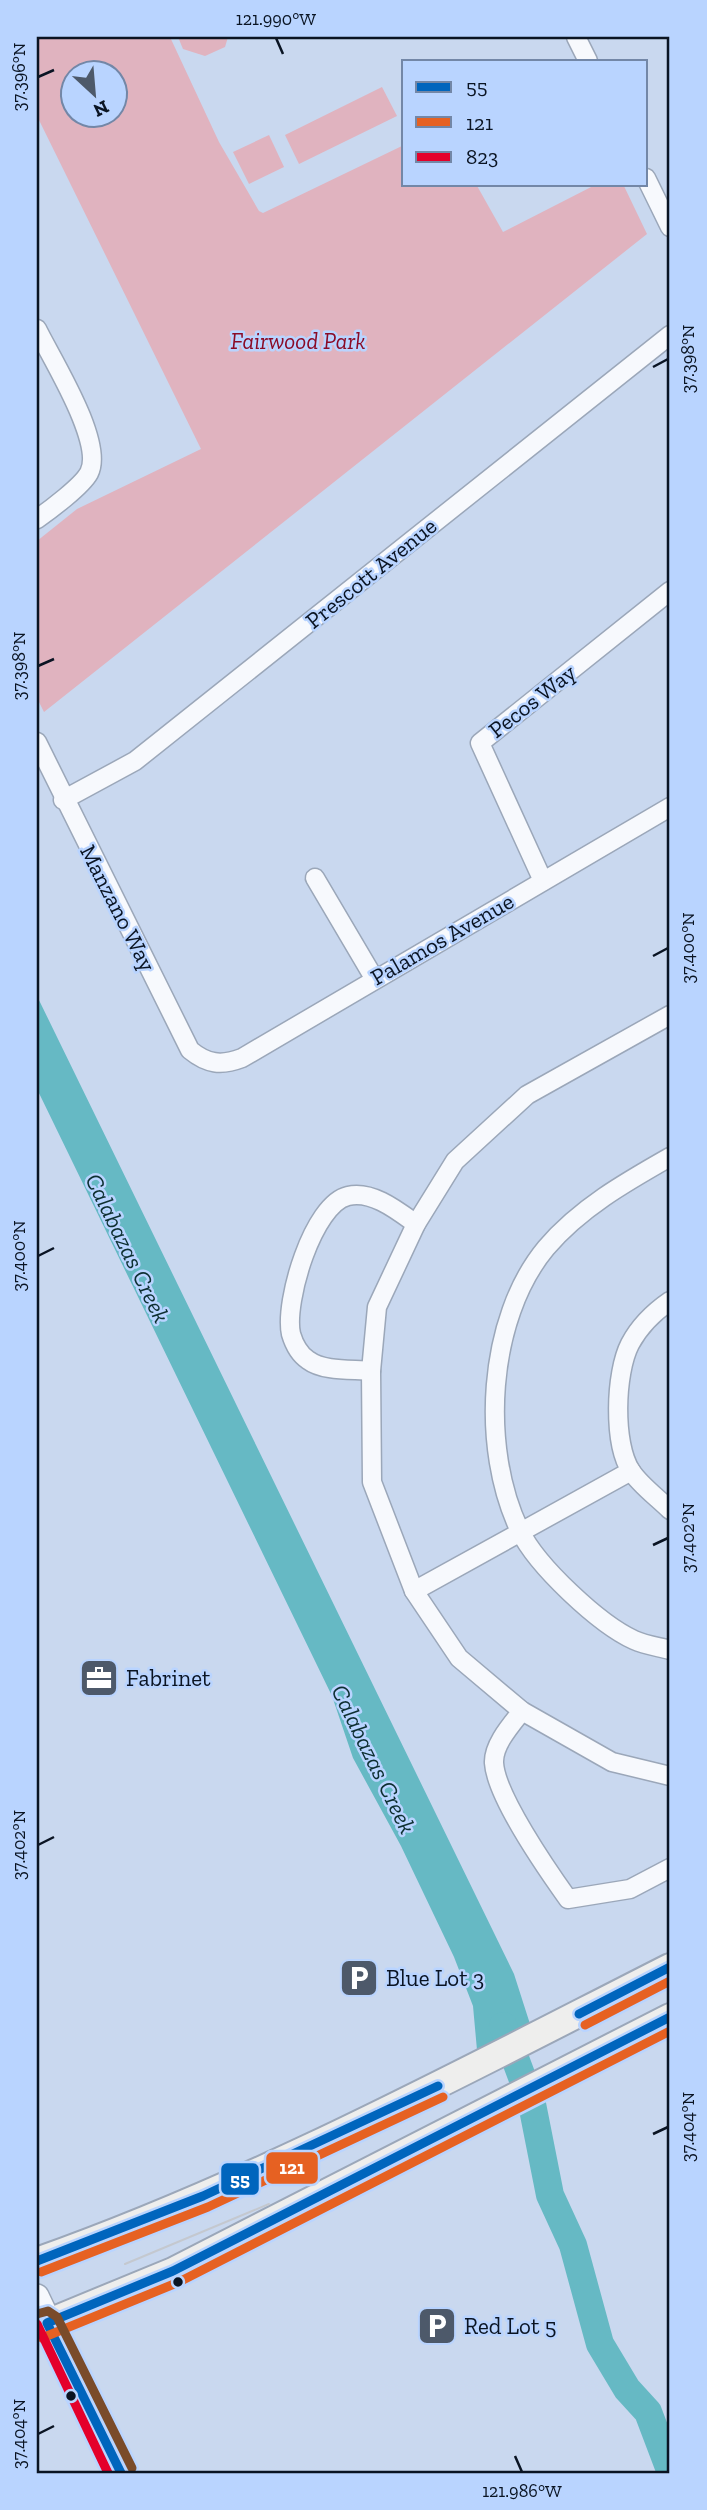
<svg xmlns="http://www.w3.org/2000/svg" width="707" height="2510" font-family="'Zilla Slab',serif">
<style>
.green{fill:#e0b3bf;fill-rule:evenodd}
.water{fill:#66b9c4}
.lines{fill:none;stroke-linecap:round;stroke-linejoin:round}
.river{stroke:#66b9c4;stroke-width:28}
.minor-casing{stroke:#9ba7b9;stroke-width:21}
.tertiary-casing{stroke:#9ba7b9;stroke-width:26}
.secondary-casing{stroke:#9ba7b9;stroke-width:30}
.minor{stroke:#f7f9fd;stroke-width:18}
.tertiary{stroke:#f7f9fd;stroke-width:23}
.secondary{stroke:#eeeeed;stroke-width:26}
.tram{stroke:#c4c8cf;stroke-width:2}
.bus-1-casing{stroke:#b9d4ff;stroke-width:14}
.bus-2-casing{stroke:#b9d4ff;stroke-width:14}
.bus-3-casing{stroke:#b9d4ff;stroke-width:14}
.bus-4-casing{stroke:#b9d4ff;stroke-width:14}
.bus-1{stroke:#0065bd;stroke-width:9}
.bus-2{stroke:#e66122;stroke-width:9}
.bus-3{stroke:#e4002b;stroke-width:9}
.bus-4{stroke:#7a4b2a;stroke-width:9}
.ticks{fill:none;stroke:#0a1423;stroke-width:2.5}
.bus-dot{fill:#0a1423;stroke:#b9d4ff;stroke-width:2.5}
.labels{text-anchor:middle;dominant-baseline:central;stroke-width:5;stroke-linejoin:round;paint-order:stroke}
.park-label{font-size:23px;font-style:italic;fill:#8b0b26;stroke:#b9d4ff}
.street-label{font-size:23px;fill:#0a1423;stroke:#b9d4ff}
.poi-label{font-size:23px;fill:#0a1423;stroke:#b9d4ff;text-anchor:start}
.water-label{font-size:24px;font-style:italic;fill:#0d2f31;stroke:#b9d4ff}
.line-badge{stroke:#b9d4ff;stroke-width:2.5}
.badge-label{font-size:19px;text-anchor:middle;font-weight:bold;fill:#fff}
.neatline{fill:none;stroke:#0a1423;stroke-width:2.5}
.ticks-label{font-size:18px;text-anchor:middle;fill:#0a1423}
</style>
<rect width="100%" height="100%" fill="#c9d8ef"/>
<!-- green -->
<g class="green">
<path d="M37 37H170L219 142 259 211 263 213 404 145V184H476L503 232 597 184H623L647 234 44 712 37 698V541L77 509 201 449 37 116ZM74 74H116V116H74Z"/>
<polygon points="178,37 228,37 225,47 205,56 183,49"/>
<polygon points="382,87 397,116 299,164 285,135"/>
<polygon points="269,135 284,167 249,184 233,152"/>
</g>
<!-- water -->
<polygon class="water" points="37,996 514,1974 530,2024 477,2050 473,2006 454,1957 401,1846 353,1758 332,1696 37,1089"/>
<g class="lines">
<!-- river -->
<polyline class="river" points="503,2026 532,2104 550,2195 573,2245 600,2344 627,2389 648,2412 670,2470"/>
<!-- minor casing -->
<g class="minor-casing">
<g id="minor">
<polyline points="576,37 588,61"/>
<polyline points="646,178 670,227"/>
<path d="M37 329C51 358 105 443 89 473 82 486 50 510 37 519"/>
<path d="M37 742 190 1050C207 1064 221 1066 242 1058L670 807"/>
<polyline points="63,800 135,761 670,335"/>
<polyline points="315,878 374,978"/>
<polyline points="543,881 480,743 670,591"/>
<polyline points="670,1015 527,1095 455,1161 416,1224 377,1307 371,1371 372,1482 414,1591 459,1658 522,1711 612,1762 670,1776"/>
<path d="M670 1157C626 1182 580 1208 546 1248 487 1319 480 1449 520 1531 537 1566 599 1624 634 1640 645 1645 659 1647 670 1650"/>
<path d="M670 1301C654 1312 639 1327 630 1344 615 1373 613 1444 631 1471 640 1485 658 1498 670 1510"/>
<path d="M371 1371C353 1369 324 1372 308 1360 299 1354 294 1344 291 1334 284 1302 313 1204 348 1196 372 1190 398 1211 416 1224"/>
<polyline points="414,1591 631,1471"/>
<path d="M522 1711C511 1725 493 1745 494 1763 496 1796 548 1871 568 1899L630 1889 670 1868"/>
</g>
</g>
<!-- tertiary casing -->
<g class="tertiary-casing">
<polyline id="tertiary" points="37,2296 121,2473"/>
</g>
<!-- secondary casing -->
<g class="secondary-casing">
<g id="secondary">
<path d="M37 2261C257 2183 463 2072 670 1967"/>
<polyline points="37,2327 173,2271 670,2017"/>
</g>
</g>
<!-- minor -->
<use href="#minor" class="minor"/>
<!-- tertiary -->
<use href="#tertiary" class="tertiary"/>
<!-- secondary -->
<use href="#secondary" class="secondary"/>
<!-- tram -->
<polyline class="tram" points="125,2264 269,2204"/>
<!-- bus-1 casing -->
<g class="bus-1-casing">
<g id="bus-1">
<polyline points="579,2014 670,1967"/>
<polyline points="37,2261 203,2196 438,2086"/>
<polyline points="121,2473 47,2323 173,2271 670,2017"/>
</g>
</g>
<!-- bus-2 casing -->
<g class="bus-2-casing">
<g id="bus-2">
<polyline points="585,2025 670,1981"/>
<polyline points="41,2272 208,2207 443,2097"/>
<polyline points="42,2338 179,2282 670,2031"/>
</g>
</g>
<!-- bus-3 casing -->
<g class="bus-3-casing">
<polyline id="bus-3" points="37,2324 108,2473"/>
</g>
<!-- bus-4 casing -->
<g class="bus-4-casing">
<polyline id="bus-4" points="37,2314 48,2311 57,2317 132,2468"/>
</g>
<!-- bus-1 -->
<use href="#bus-1" class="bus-1"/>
<!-- bus-2 -->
<use href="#bus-2" class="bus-2"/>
<!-- bus-3 -->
<use href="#bus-3" class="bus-3"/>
<!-- bus-4 -->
<use href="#bus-4" class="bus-4"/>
</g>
<!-- ticks -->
<path class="ticks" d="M276 38 283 54M38 77 54 70M653 367 668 359M38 666 54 659M653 956 668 948M38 1256 54 1248M653 1545 668 1538M38 1845 54 1837M653 2134 668 2127M38 2434 54 2426M515 2456 522 2472"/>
<!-- icons -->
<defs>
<g id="office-square" transform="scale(2.0125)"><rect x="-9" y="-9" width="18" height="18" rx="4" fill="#4d596a" stroke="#b9d4ff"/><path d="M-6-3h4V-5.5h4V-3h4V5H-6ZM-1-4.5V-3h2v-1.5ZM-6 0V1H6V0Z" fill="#fff"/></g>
<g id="parking-square" transform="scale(2.0125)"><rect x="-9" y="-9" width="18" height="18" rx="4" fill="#4d596a" stroke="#b9d4ff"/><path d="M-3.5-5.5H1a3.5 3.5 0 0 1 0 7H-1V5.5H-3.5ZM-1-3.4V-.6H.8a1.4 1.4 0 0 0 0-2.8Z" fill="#fff"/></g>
</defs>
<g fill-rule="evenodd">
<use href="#office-square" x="99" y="1678"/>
<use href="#parking-square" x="359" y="1978"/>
<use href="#parking-square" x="437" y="2326"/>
</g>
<!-- markers -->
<g class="bus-dot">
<circle cx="178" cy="2282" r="6"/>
<circle cx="71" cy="2396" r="6"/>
</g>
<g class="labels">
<!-- park labels -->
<g class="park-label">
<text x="298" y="341">Fairwood Park</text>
</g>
<!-- street labels -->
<g class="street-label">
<text transform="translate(371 573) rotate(-39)">Prescott Avenue</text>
<text transform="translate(532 701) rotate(-38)">Pecos Way</text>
<text transform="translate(118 908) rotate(63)">Manzano Way</text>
<text transform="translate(442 939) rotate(-30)">Palamos Avenue</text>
</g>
<!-- poi labels -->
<g class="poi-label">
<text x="126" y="1678">Fabrinet</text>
<text x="386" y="1978">Blue Lot 3</text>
<text x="464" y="2326">Red Lot 5</text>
</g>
<!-- water labels -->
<g class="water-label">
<text transform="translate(128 1248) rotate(64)">Calabazas Creek</text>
<text transform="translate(374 1759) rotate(64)">Calabazas Creek</text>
</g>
</g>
<g class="line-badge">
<rect x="265" y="2151" width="54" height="34" rx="7" fill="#e66122"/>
<rect x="220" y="2162" width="40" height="34" rx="7" fill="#0065bd"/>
</g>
<g class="badge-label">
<text x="292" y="2174">121</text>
<text x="240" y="2186">55</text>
</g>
<!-- border -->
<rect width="707" height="2510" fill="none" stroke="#b9d4ff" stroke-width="77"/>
<!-- legend -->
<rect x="402" y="60" width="245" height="126" fill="#b9d4ff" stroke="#7387a7" stroke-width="2"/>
<rect x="416" y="82" width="35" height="10" fill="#0065bd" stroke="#7387a7" stroke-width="2"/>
<text x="466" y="94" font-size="21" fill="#0a1423">55</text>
<rect x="416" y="117" width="35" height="10" fill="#e66122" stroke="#7387a7" stroke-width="2"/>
<text x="466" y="130" font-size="21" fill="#0a1423">121</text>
<rect x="416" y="152" width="35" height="10" fill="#e4002b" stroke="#7387a7" stroke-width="2"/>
<text x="466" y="164" font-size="21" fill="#0a1423">823</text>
<!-- north arrow -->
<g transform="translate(94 94) rotate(154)"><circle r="33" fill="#b9d4ff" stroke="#7387a7" stroke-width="2"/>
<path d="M0-5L12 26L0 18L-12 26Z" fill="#4d596a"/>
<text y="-10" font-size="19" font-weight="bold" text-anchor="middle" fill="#0a1423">N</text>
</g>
<rect x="38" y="38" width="630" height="2434" class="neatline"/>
<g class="ticks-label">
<text x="276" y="25">121.990°W</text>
<text transform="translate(19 77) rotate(-90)" y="6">37.396°N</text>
<text transform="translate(688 359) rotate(-90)" y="6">37.398°N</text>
<text transform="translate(19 666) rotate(-90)" y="6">37.398°N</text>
<text transform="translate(688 948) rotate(-90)" y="6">37.400°N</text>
<text transform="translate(19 1256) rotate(-90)" y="6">37.400°N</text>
<text transform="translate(688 1538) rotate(-90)" y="6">37.402°N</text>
<text transform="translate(19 1845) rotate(-90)" y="6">37.402°N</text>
<text transform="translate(688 2127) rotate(-90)" y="6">37.404°N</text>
<text transform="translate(19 2434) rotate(-90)" y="6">37.404°N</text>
<text x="522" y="2497">121.986°W</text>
</g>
</svg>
